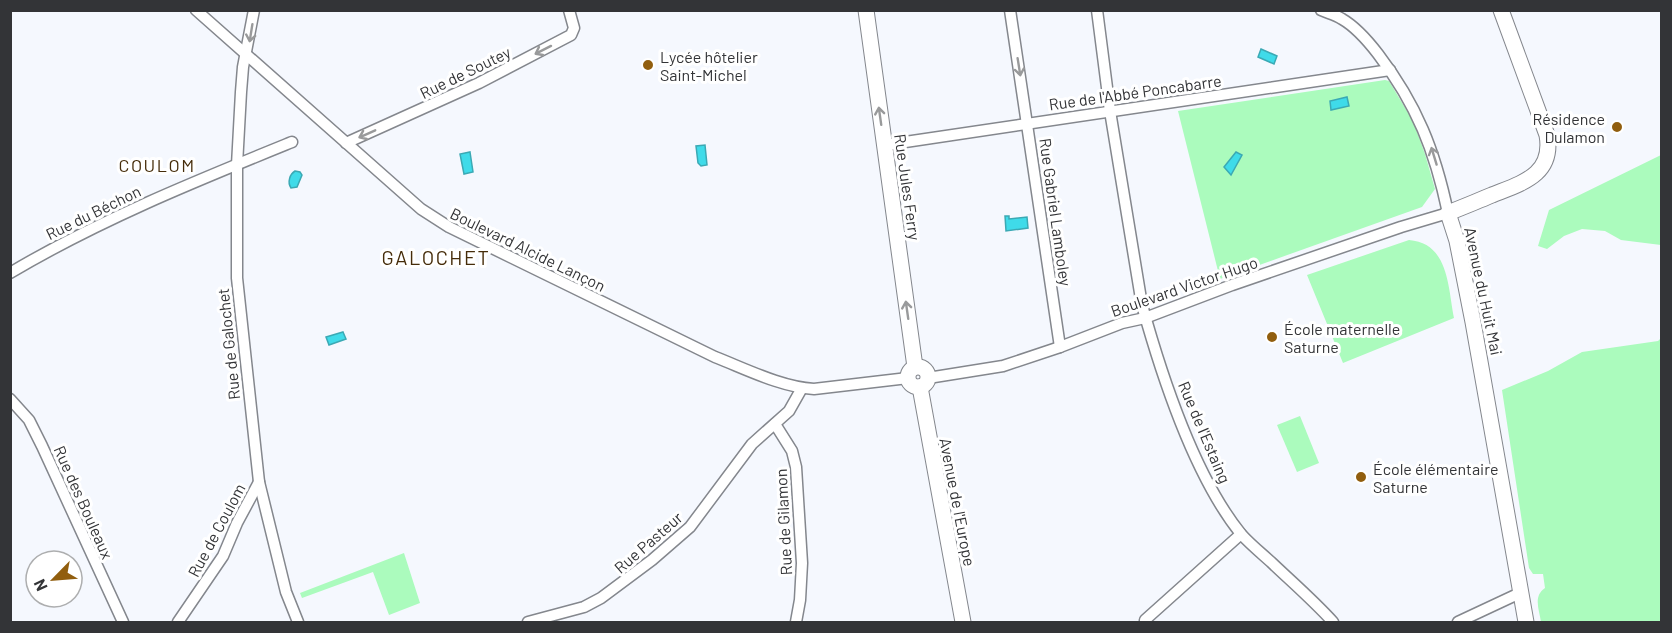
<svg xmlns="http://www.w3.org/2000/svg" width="1672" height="633" font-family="Barlow,sans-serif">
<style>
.green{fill:#abfbbd}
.water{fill:#3fdbe9;stroke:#3ba9b4;stroke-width:1.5}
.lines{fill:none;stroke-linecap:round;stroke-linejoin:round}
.street-casing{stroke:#84878d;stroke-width:13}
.secondary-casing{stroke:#84878d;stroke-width:17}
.street{stroke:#fff;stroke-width:10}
.secondary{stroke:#fff;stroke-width:15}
.oneway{stroke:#999a9b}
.poi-dot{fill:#915e0e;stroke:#fff;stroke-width:2}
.labels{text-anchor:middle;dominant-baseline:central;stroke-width:6;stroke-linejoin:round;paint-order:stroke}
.poi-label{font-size:16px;fill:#333437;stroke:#fff;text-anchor:start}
.street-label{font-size:16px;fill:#333437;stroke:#fff}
.neighbourhood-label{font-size:18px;letter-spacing:1.5px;fill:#452c0a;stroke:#fff}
.quarter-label{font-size:20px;letter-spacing:1.5px;fill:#452c0a;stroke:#fff}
</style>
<rect width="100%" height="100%" fill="#f5f8fe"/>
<!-- green -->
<g class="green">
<polygon points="1385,80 1389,81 1413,121 1425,154 1435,189 1422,207 1220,279 1178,111"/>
<polygon points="1661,155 1661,245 1621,240 1605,231 1582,229 1564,236 1547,249 1538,246 1549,210"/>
<path d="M1409 240C1449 243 1448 288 1454 318L1343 363 1307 275Z"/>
<path d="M1661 338V622H1541C1539 609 1533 596 1545 588L1543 574H1533L1529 568 1502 390 1548 371 1582 352 1658 341Z"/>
<polygon points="1300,416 1319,463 1297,472 1277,425"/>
<polygon points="404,553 420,603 389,615 373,572 302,598 300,593"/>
</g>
<!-- water -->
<g class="water">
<polygon points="1261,49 1277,56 1274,64 1258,57"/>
<polygon points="1347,97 1349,106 1331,110 1330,101"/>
<polygon points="705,145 707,165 701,166 698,163 696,146"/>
<polygon points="470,152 473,172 464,174 460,154"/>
<polygon points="1236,152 1242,155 1231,175 1224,167"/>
<path d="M295 171 300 172 302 175 297 187 291 188C287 182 290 174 295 171Z"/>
<polygon points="1005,216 1009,216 1009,219 1027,217 1028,228 1006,231"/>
<polygon points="343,332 346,339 329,345 326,337"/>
</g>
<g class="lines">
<!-- street casing -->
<g class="street-casing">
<g id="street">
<path d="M196 10 421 209 449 227 715 357C746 369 781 387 814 389L908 378"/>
<polyline points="254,10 243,67 241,92 237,165 237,278 259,482 286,592 298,622"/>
<polyline points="1010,10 1060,347"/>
<path d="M1097 10 1110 111 1142 305C1162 377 1194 476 1241 534 1250 544 1261 553 1271 562 1292 582 1314 601 1333 622"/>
<polyline points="346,143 479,83 571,35 574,28 569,10"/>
<polyline points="885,145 1390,70"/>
<path d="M10 273C99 220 196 181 292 142"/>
<path d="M928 378 1003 366 1060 347 1122 323 1145 318 1232 285 1401 227 1448 213C1435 151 1417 105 1378 54 1368 41 1356 27 1342 19 1336 15 1328 13 1321 10"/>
<polyline points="10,399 29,420 42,446 123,622"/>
<polyline points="775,424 792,451 796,467 802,563 800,600 796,622"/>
<polyline points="178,622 223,556 237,523 259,482"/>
<polyline points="528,622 584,607 601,598 652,560 690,527 752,444 789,411 802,388"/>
<polyline points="1145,622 1145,620 1241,534"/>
<polyline points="1458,622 1520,593"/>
</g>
</g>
<!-- secondary casing -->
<g class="secondary-casing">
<g id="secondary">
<polyline points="866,10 915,367"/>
<path d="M1501 10 1547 135C1554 175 1522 183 1492 195 1478 201 1463 207 1448 213L1457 241 1473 322 1526 622"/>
<circle cx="918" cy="377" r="10"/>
<polyline points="920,387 963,622"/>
</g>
</g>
<!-- street -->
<use href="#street" class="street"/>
<!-- secondary -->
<use href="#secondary" class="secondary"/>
</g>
<!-- one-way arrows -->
<defs><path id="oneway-shaft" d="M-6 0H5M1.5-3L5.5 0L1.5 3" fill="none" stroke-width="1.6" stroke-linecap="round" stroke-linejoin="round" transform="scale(1.5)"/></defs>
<g class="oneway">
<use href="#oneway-shaft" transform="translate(251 33) rotate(99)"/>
<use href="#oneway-shaft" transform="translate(543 50) rotate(153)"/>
<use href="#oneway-shaft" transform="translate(1019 67) rotate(81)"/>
<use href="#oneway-shaft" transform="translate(880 116) rotate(-98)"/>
<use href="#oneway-shaft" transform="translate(367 134) rotate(156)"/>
<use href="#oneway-shaft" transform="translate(1434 156) rotate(-107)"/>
<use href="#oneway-shaft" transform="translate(907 310) rotate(-98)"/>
</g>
<!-- markers -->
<g class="poi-dot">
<circle cx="648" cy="65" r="6"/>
<circle cx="1617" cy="127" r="6"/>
<circle cx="1272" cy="337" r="6"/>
<circle cx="1361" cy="477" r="6"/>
</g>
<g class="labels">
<!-- poi labels -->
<g class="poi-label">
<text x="660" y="56">Lycée hôtelier<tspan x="660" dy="18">Saint-Michel</tspan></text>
<text x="1605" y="118" text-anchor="end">Résidence<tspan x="1605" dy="18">Dulamon</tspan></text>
<text x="1284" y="328">École maternelle<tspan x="1284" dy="18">Saturne</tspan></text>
<text x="1373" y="468">École élémentaire<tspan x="1373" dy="18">Saturne</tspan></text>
</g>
<!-- street labels -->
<g class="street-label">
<text transform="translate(465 72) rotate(-26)">Rue de Soutey</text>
<text transform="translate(1135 92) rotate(-8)">Rue de l'Abbé Poncabarre</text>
<text transform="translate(908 187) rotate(82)">Rue Jules Ferry</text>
<text transform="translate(93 212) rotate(-26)">Rue du Béchon</text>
<text transform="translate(1056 212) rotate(82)">Rue Gabriel Lamboley</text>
<text transform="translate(528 249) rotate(26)">Boulevard Alcide Lançon</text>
<text transform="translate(1184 286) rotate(-19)">Boulevard Victor Hugo</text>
<text transform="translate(1484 291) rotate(78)">Avenue du Huit Mai</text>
<text transform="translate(228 344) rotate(-96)">Rue de Galochet</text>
<text transform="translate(1205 432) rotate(67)">Rue de l'Estaing</text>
<text transform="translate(84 502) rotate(66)">Rue des Bouleaux</text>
<text transform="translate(958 502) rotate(79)">Avenue de l'Europe</text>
<text transform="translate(783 522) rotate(-93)">Rue de Gilamon</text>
<text transform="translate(216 530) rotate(-62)">Rue de Coulom</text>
<text transform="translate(648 542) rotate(-41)">Rue Pasteur</text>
</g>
<!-- neighbourhood labels -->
<g class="neighbourhood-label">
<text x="157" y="165">COULOM</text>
</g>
<!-- quarter labels -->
<g class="quarter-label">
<text x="436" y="257">GALOCHET</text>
</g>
</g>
<!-- border -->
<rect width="1672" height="633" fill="none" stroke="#333437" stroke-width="24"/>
<!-- north arrow -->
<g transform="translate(54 579) rotate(245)"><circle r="28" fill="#ffffff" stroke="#adaeaf" stroke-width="1.5"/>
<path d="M0-4.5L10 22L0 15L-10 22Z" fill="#915e0e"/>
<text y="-9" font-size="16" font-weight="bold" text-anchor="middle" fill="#333437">N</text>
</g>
</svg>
